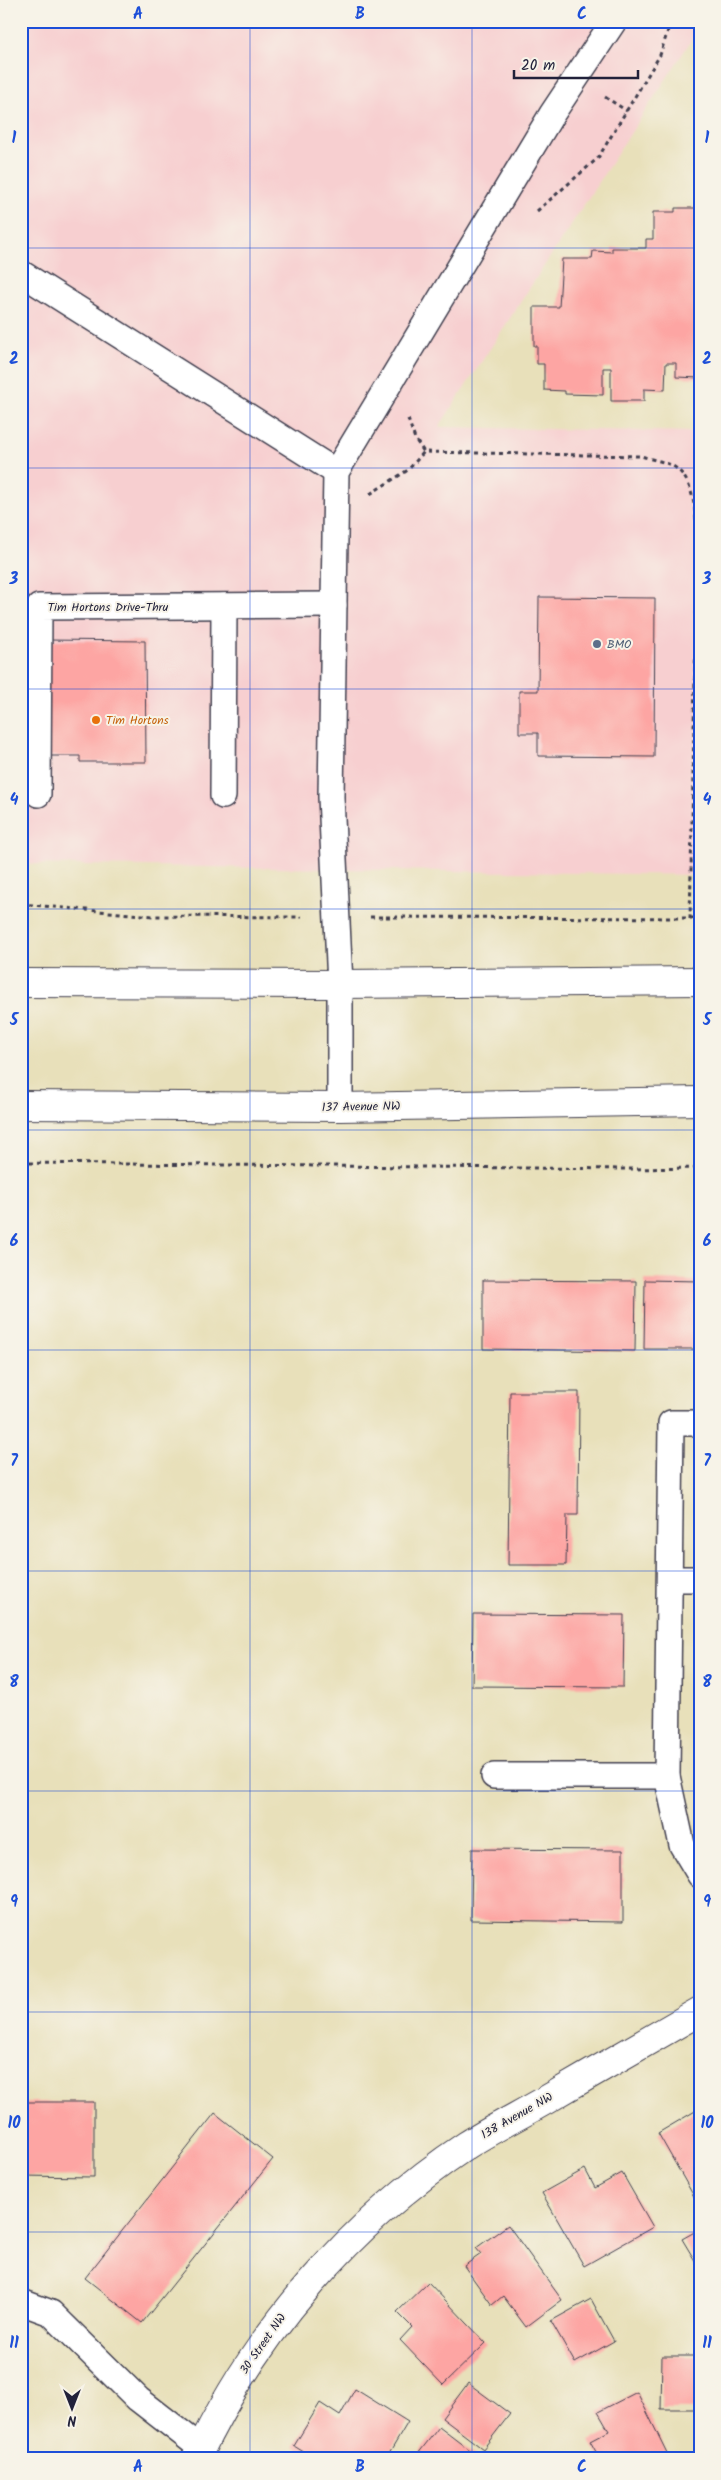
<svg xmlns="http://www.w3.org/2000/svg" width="721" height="2480" font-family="Kalam,sans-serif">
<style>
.built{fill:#f7cfd0}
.building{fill:#fda5a3}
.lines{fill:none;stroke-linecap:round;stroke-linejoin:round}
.lane-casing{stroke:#403e4e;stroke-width:28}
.street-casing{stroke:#403e4e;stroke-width:30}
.secondary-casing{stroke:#403e4e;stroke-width:30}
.path{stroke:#403e4e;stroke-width:3;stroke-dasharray:4 4;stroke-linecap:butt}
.lane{stroke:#fff;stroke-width:25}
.street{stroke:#fff;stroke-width:28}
.secondary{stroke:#fff;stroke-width:28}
.grid{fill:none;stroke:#1d4ed8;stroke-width:1;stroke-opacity:0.55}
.service-dot{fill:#5c6f8a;stroke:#f7f3e8;stroke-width:2}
.food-dot{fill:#e8710a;stroke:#f7f3e8;stroke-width:2}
.labels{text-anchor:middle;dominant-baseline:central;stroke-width:4;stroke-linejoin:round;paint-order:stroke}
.street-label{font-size:12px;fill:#22223b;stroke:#f7f3e8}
.service-label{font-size:12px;fill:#4e5e75;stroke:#f7f3e8;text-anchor:start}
.food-label{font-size:12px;fill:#c56008;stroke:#f7f3e8;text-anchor:start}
.neatline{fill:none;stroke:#1d4ed8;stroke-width:2}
.grid-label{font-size:16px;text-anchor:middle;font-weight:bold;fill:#1d4ed8}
</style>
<rect width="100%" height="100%" fill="#f7f3e8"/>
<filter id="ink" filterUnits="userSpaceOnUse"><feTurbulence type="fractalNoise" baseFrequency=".02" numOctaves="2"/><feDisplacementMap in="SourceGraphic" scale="10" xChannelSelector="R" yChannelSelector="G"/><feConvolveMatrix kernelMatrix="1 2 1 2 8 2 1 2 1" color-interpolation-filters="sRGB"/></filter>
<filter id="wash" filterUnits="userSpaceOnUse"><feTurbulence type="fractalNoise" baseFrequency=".0096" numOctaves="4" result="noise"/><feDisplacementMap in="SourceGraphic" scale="20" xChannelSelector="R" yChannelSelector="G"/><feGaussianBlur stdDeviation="1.12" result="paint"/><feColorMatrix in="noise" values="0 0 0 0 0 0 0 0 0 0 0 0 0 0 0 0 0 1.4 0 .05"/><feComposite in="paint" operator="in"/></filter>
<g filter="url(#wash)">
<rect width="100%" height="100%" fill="#e8e0ba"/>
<!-- built -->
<polygon class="built" points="21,21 700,21 700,27 439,427 700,432 700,875 21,864"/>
<g id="blocks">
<!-- building -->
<g class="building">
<polygon points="675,208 700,208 700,378 676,377 676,363 666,363 665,390 644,389 644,401 611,401 611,368 603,368 603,395 565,394 565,391 544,390 544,364 537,364 537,346 534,346 534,307 559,307 562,259 592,259 593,251 612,252 612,248 646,248 646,239 653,239 653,212 675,212"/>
<polygon points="539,597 655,598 654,757 538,756 538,733 519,733 519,691 538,691"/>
<polygon points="46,640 145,641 146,762 80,762 80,756 45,756"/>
<polygon points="483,1280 636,1281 635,1351 483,1349"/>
<polygon points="645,1280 700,1281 700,1349 644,1349"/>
<polygon points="510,1392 579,1392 578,1515 567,1515 566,1565 508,1565"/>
<polygon points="473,1614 624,1615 623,1687 472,1686"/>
<polygon points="472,1849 623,1850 623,1922 471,1920"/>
<polygon points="21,2102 94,2102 94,2177 21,2176"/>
<polygon points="697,2110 700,2115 700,2207 658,2133"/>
<polygon points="215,2113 273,2159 142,2323 85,2278"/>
<polygon points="585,2169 595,2188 622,2173 653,2227 584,2266 542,2193"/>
<polygon points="508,2225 562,2300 526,2327 503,2296 492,2305 464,2266 481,2254 476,2248"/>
<polygon points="700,2229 700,2269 682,2239"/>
<polygon points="428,2282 486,2343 443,2385 400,2340 412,2327 397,2312"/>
<polygon points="591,2299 614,2341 575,2363 551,2321"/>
<polygon points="662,2356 700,2356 700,2409 661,2409"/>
<polygon points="468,2383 510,2414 483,2449 442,2418"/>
<polygon points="355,2389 408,2422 386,2459 315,2459 294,2446 320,2403 340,2416"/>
<polygon points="637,2392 670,2459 600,2459 590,2441 609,2431 598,2412"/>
<polygon points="439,2427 477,2456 475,2459 414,2459"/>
</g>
</g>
</g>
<g filter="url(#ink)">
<use href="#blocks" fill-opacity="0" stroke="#403e4e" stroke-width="1"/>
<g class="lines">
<!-- lane casing -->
<g class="lane-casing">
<g id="lane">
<polyline points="21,273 336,472"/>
<polyline points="38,794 39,607 334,605"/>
<polyline points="223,796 224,606"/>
<polyline points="340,1107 340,984 331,797 336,472 552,114 614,21"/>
<polyline points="670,1579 700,1579"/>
<polyline points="494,1776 667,1776 682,1845 700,1875"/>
<polyline points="667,1776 671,1423 700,1423"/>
<polyline points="21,2302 51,2313 138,2399 201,2448"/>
</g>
</g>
<!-- street casing -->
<g class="street-casing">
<path id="street" d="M196 2459C255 2333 351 2222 467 2145 492 2129 520 2115 546 2100 597 2070 648 2041 700 2011"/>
</g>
<!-- secondary casing -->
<g class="secondary-casing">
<g id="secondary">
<polyline points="21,983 340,984 700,981"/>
<polyline points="21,1105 340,1107 700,1101"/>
</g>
</g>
<!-- path -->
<g class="path">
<polyline points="605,97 627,111"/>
<polyline points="537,211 598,158 660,55 671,21"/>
<path d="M408 419 415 439 424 452 641 456C650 459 662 461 671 465 695 477 695 513 698 536L690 919"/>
<polyline points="370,494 408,470 424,452"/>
<polyline points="21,904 153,916 302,917"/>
<polyline points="370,917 700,918"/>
<polyline points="21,1163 629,1169 700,1168"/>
</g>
<!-- lane -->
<use href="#lane" class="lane"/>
<!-- street -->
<use href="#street" class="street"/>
<!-- secondary -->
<use href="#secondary" class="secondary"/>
</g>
</g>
<!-- grid -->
<path class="grid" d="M250 21V2459M472 21V2459M21 248H700M21 468H700M21 689H700M21 909H700M21 1130H700M21 1350H700M21 1571H700M21 1791H700M21 2012H700M21 2232H700"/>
<!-- markers -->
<circle class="service-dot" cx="597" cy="644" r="5"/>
<circle class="food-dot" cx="96" cy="720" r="5"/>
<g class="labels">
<!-- street labels -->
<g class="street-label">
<text x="108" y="607">Tim Hortons Drive-Thru</text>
<text transform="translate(361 1107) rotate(-1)">137 Avenue NW</text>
<text transform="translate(517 2116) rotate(-30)">138 Avenue NW</text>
<text transform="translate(263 2344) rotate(-55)">30 Street NW</text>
</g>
<!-- service labels -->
<g class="service-label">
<text x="607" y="644">BMO</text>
</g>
<!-- food labels -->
<g class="food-label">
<text x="106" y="720">Tim Hortons</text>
</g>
</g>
<!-- margin -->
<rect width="721" height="2480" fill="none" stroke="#f7f3e8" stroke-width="55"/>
<!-- north arrow -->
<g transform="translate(72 2408) rotate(180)" stroke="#f7f3e8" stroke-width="4" paint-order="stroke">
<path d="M0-4L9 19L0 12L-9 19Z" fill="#22223b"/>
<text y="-8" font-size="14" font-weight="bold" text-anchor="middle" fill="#22223b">N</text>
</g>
<!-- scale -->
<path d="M514 70v8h124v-8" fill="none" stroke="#22223b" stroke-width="2.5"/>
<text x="521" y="70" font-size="15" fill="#22223b" stroke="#f7f3e8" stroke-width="4" paint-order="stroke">20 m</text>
<rect x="28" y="28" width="666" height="2424" class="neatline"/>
<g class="grid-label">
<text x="138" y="19">A</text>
<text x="360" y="19">B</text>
<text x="582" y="19">C</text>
<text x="14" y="143">1</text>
<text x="707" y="143">1</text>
<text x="14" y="364">2</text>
<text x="707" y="364">2</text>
<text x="14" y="584">3</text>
<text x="707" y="584">3</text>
<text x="14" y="805">4</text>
<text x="707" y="805">4</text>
<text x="14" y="1025">5</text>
<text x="707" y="1025">5</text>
<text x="14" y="1246">6</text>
<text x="707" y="1246">6</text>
<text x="14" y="1466">7</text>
<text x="707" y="1466">7</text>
<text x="14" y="1687">8</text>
<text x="707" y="1687">8</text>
<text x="14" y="1907">9</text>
<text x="707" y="1907">9</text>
<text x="14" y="2128">10</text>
<text x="707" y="2128">10</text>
<text x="14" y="2348">11</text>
<text x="707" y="2348">11</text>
<text x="138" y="2472">A</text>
<text x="360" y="2472">B</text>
<text x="582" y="2472">C</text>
</g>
</svg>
